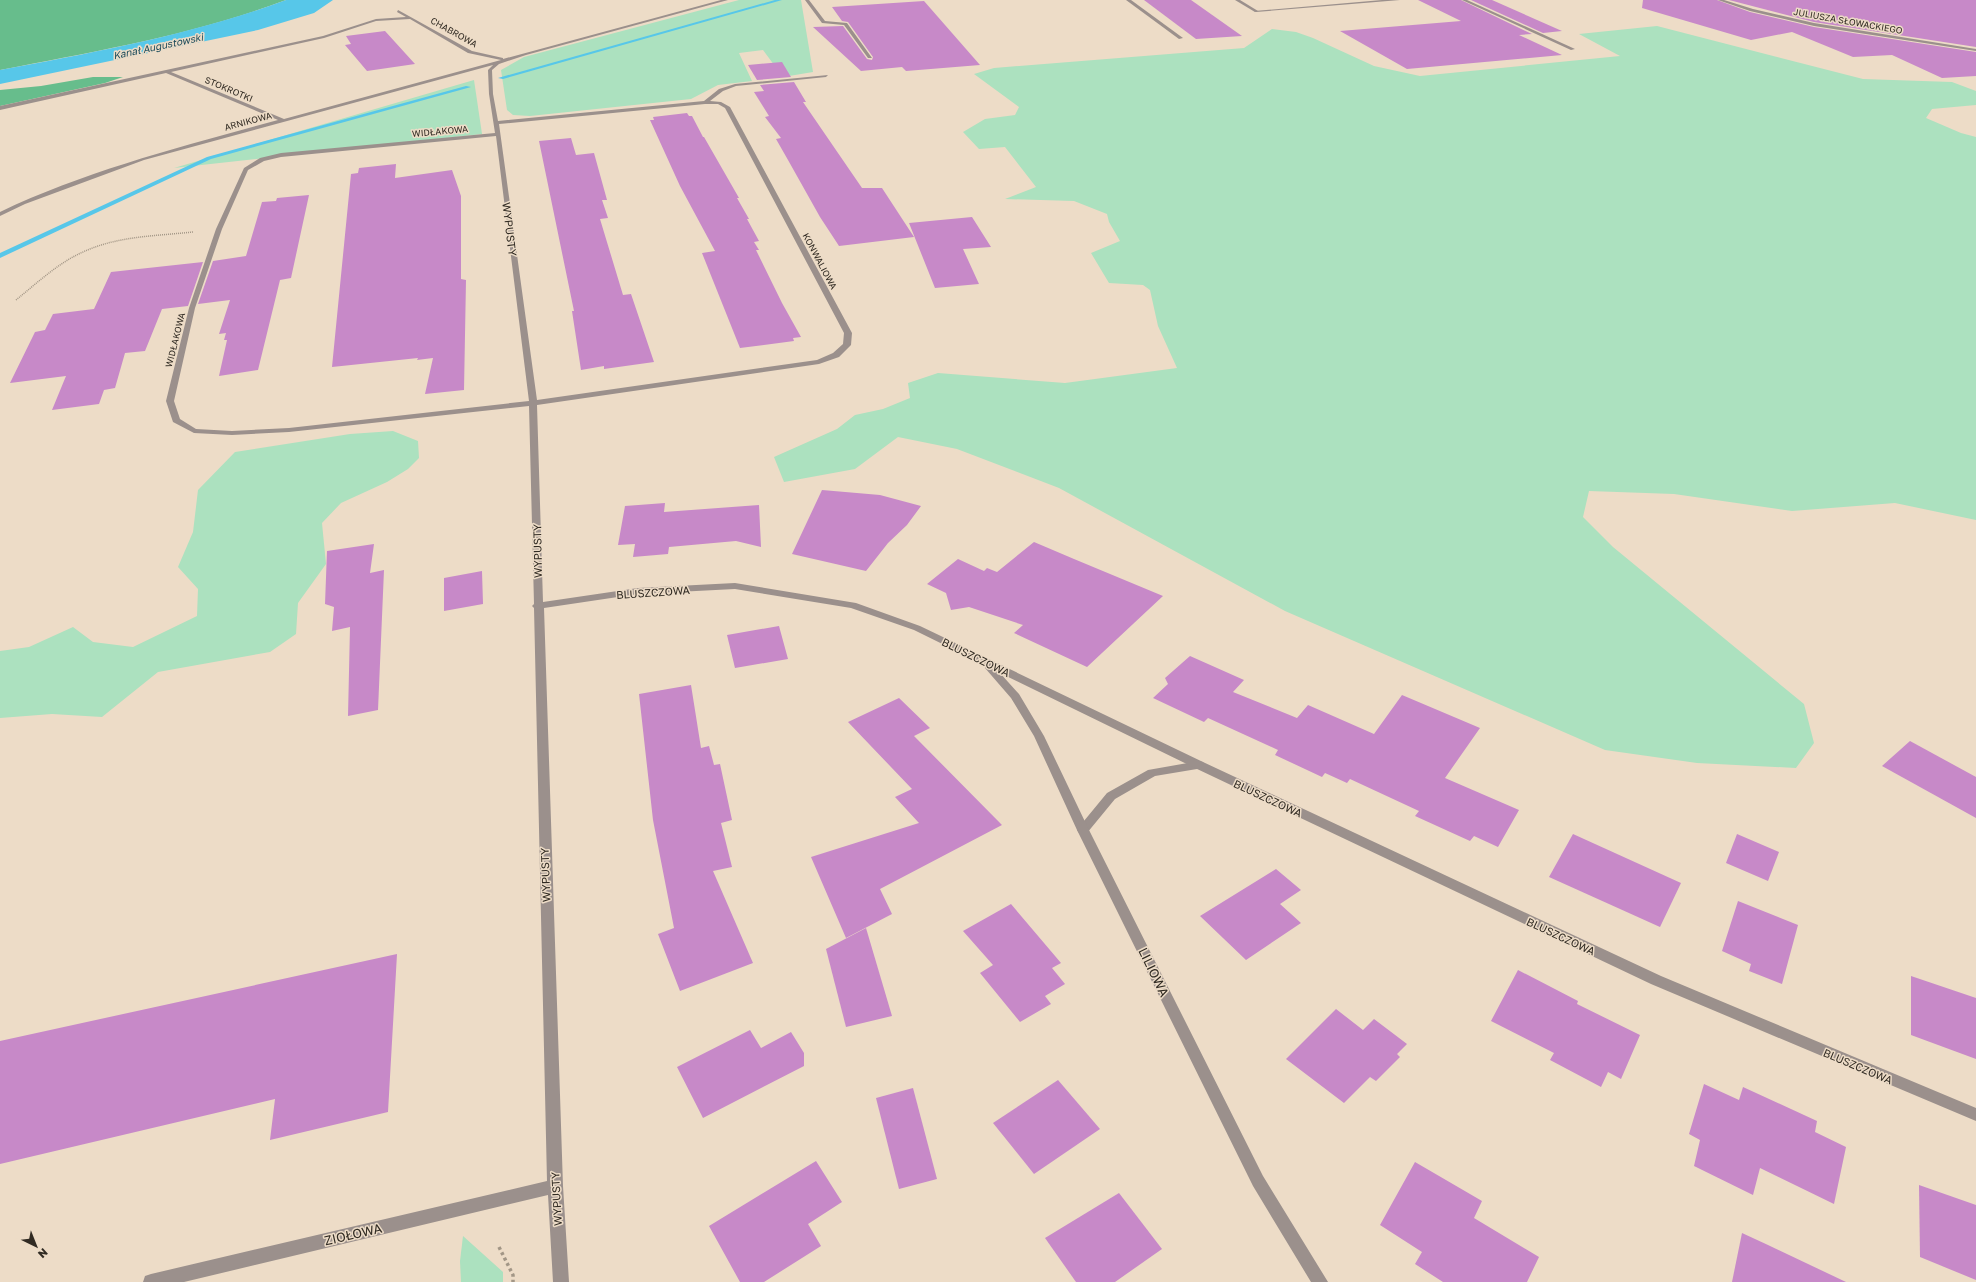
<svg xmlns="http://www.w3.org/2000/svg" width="1976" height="1282" font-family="'Golos Text',sans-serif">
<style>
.green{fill:#ace1bf}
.forest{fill:#67bd8c}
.water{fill:#57c7e9}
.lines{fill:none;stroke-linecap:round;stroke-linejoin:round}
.stream{fill:#57c7e9;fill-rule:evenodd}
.building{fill:#c789c8}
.path-far1{stroke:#a29686;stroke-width:1.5;stroke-dasharray:1 1;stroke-linecap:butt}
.path{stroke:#a29686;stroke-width:3.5;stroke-dasharray:3 3;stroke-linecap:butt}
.lane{fill:#9b908c;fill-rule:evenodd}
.street{fill:#9b908c;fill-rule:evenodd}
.labels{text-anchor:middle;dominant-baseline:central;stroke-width:3;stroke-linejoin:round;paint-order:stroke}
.far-street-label{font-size:9px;fill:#312b23;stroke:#eddcc7}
.far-water-label{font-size:10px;font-style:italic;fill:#1b4b5a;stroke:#eddcc7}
.street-label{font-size:11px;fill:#312b23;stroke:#eddcc7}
.near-street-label{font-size:13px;fill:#312b23;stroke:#eddcc7}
</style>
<rect width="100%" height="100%" fill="#eddcc7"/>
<!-- green -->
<g class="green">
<polygon points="739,0 801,0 813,72 783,77 763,50 739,53 752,81 718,85 691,99 530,116 513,115 507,110 501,70 524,57"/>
<polygon points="1657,26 1863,79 1952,82 1976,91 1976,105 1932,109 1926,118 1961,133 1976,137 1976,520 1895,503 1792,511 1674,494 1589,491 1583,517 1613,547 1804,704 1814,743 1796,768 1697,763 1605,750 1285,611 1059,488 957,449 898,437 855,469 784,482 774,457 837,429 855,415 883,409 910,398 908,383 938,373 1065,383 1177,368 1158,326 1150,290 1143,285 1109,283 1091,253 1120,241 1109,222 1107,214 1074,201 1005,199 1036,187 1005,147 979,149 963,132 985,119 1015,115 1019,107 974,74 994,68 1244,48 1272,29 1296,32 1313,38 1374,66 1420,76 1620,56 1579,34"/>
<polygon points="474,80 482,134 174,168"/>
<polygon points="393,431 418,441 419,458 408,469 387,482 341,503 322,523 326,564 298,603 296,634 270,652 158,672 102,717 52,714 0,718 0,651 29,647 73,627 93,642 133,647 197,616 198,589 178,567 193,532 198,490 235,452 350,434"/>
<polygon points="463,1236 503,1272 503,1282 461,1282 460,1261"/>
</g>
<!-- forest -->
<g class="forest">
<path d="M0 0H286C194 35 96 51 0 70Z"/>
<polygon points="93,77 123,77 105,83 0,106 0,90 41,86"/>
</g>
<!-- water -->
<path class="water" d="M286 0H333L314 13 258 30 0 84V70C96 52 194 34 286 0Z"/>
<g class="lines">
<!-- stream -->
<g class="stream">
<polygon points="775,0 782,0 503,79 498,78"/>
<polygon points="466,86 471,87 211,159 0,258 0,253 207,157"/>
</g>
</g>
<!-- building -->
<g class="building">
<polygon points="1144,0 1191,0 1242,36 1196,39"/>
<polygon points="1418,0 1461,0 1532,34 1519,35 1562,55 1407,69 1340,31 1461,21"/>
<polygon points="1471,0 1492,0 1562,31 1543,33"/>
<polygon points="1643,0 1717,0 1750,12 1814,27 1976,52 1976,76 1942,78 1892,55 1853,57 1792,32 1751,40 1642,8"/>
<polygon points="1729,0 1976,0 1976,47 1814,22"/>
<polygon points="924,1 980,65 906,71 902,67 861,71 813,27 843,26 867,59 872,60 873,57 848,22 842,21 832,7"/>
<polygon points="385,31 415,64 367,71 345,45 351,44 346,36"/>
<polygon points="782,62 791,77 757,80 748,65"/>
<polygon points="794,82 806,102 803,102 862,188 882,188 914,237 839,246 820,217 788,160 776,139 781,138 765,117 769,116 754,92 764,91 760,85"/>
<polygon points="687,113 689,116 692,116 703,137 704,137 739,198 737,198 749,219 747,219 759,241 754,242 759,250 756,250 782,303 801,337 793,338 794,341 740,348 702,253 715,251 680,186 650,120 654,120 653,117"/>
<polygon points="571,138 576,155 594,153 607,200 602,200 608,218 600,219 623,295 631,294 654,362 604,369 604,366 581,370 572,311 574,311 539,141"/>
<polygon points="396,164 395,178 452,170 461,196 461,279 466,280 464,390 425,394 433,358 417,360 418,358 332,367 351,174 358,173 359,168"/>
<polygon points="309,195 291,278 280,280 258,370 219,376 227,340 224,340 226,333 219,334 230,300 198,304 213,261 246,256 262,202 276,201 277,198"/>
<polygon points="972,217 991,247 963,249 979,284 935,288 909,223"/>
<polygon points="203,262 188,306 162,309 145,351 125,353 115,388 104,390 99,404 52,410 66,376 10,383 35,332 45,330 53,314 94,309 111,272"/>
<polygon points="822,490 880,495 921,506 907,525 888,543 866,571 792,554"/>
<polygon points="665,503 664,512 759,505 761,547 736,541 669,547 668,554 633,557 635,544 618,545 625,506"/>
<polygon points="1034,542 1074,559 1163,596 1087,667 1014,633 1023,625 969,607 951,610 946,593 927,584 958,559 984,571 987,568 997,572"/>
<polygon points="374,544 370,573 384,570 378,710 348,716 350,627 332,631 334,607 325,604 327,551"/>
<polygon points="482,571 483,604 444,611 444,578"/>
<polygon points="779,626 788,659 735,668 727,635"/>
<polygon points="1190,656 1244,680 1233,692 1297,718 1308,705 1374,734 1402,695 1480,728 1445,778 1519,810 1498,847 1474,836 1470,841 1415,816 1419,811 1350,779 1347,783 1325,773 1322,777 1275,755 1278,750 1208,718 1204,722 1153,698 1168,684 1165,678"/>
<polygon points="691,685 701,748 709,746 714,765 720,764 732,820 721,823 732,867 713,871 753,963 680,991 658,934 674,928 653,820 639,694"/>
<polygon points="899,698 930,728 914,736 1002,825 880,889 892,914 846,938 811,857 919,823 895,797 912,789 848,722"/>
<polygon points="1910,741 1976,777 1976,818 1882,766"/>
<polygon points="1573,834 1681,883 1660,927 1549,877"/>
<polygon points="1737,834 1779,852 1768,881 1726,863"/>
<polygon points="1276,869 1301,890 1280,904 1301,923 1246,960 1200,916"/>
<polygon points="1738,901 1798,925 1782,984 1749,971 1751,964 1722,951"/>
<polygon points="1011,904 1061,963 1052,968 1065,984 1045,996 1051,1004 1020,1022 980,973 993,965 963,931"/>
<polygon points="866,928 892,1016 846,1027 826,949"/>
<polygon points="397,954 388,1112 270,1140 275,1099 0,1164 0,1041"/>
<polygon points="1518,970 1578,1001 1577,1004 1640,1035 1621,1079 1608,1072 1601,1087 1550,1060 1554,1053 1491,1021"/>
<polygon points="1911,976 1976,998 1976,1059 1911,1035"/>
<polygon points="1336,1009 1363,1030 1374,1019 1407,1044 1397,1054 1400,1057 1376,1081 1370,1077 1344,1103 1286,1059"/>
<polygon points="750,1030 761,1048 791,1032 804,1053 804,1066 703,1118 677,1067"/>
<polygon points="1058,1080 1100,1129 1034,1174 993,1123"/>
<polygon points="1704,1084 1739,1100 1743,1087 1817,1121 1815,1132 1846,1147 1834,1204 1760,1168 1753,1195 1694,1166 1700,1140 1689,1134"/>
<polygon points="913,1088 937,1179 899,1189 876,1098"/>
<polygon points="816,1161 842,1202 808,1224 821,1246 764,1282 740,1282 709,1226"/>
<polygon points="1415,1162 1482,1201 1474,1218 1539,1257 1527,1282 1443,1282 1415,1264 1422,1252 1380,1225"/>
<polygon points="1919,1185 1976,1205 1976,1280 1920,1257"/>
<polygon points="1119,1193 1162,1249 1115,1282 1076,1282 1045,1238"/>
<polygon points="1742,1233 1768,1245 1846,1282 1732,1282"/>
</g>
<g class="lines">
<!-- path-far1 -->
<path class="path-far1" d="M16 300C37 283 58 263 83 252 117 236 156 236 193 232"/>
<!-- path -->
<polyline class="path" points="499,1247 513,1275 513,1282"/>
<!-- lane -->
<g class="lane">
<polygon points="805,0 809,0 825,21 847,23 872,58 868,58 844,25 822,23"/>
<polygon points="1126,0 1131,0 1183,38 1179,39"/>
<polygon points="1382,0 1400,0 1256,12 1254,11"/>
<polygon points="1462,0 1467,0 1575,49 1571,50"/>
<polygon points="1199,761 1203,762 1205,765 1203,768 1155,776 1115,799 1087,833 1083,834 1079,833 1077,830 1079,827 1107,793 1148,770"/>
</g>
<!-- street -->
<g class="street">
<path d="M721 0H728L526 55 499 64 492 70 493 94 498 121 704 101 719 89 735 84 828 75 826 77 736 86 723 91 710 101 721 102 730 107 852 333 851 345 839 357 819 364 537 405 543 602 638 588 735 583 856 603 920 626 1203 762 1661 976 1976 1108V1121L1651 984 1195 768 1000 673 1019 694 1044 736 1089 830 1263 1176 1328 1282H1311L1253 1186 1077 830 1034 736 1011 698 985 668V665L914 630 851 608 735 589 638 594 544 608 563 1186 569 1282H553L548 1195 184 1282H143L145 1276 151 1274 547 1181 534 608 532 606 534 604 529 406 289 432 232 435 194 433 173 422 166 401 189 308 216 229 244 168 260 158 281 153 495 133 489 94 488 70 493 65 144 160 25 204 0 216V212C88 170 184 146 278 120L166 73 0 110V106L323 36 376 19 406 17 397 12 398 10 472 51 503 58V59ZM410 19 468 53 501 60 284 119 171 72 324 38 376 21ZM705 104H718L725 108 844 333 843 344 833 353 817 360 537 400 499 124ZM496 136 529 401 289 428 232 431 196 429 180 419 174 401 195 308 222 229 248 170 264 161 281 157Z"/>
<polygon points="1235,0 1240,0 1258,11 1255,12"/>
<polygon points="1718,0 1724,0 1753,9 1814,23 1976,49 1976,51 1814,26 1750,11"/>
</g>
</g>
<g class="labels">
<!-- far-street labels -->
<g class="far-street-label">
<text transform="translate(1848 21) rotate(10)">JULIUSZA SŁOWACKIEGO</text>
<text transform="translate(454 32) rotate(29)">CHABROWA</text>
<text transform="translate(229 89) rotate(23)">STOKROTKI</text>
<text transform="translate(248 121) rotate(-15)">ARNIKOWA</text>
<text transform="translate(440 131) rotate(-5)">WIDŁAKOWA</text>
<text transform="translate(820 261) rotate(62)">KONWALIOWA</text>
<text transform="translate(175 340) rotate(-76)">WIDŁAKOWA</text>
</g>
<!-- far-water labels -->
<g class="far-water-label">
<text transform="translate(158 46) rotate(-12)">Kanał Augustowski</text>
</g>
<!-- street labels -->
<g class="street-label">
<text transform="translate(510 229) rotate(83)">WYPUSTY</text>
<text transform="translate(537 551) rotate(-91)">WYPUSTY</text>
<text transform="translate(653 592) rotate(-4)">BLUSZCZOWA</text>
<text transform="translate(976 657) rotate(26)">BLUSZCZOWA</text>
<text transform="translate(1268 798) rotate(25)">BLUSZCZOWA</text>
<text transform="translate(545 875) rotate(-92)">WYPUSTY</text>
<text transform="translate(1561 936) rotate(25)">BLUSZCZOWA</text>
<text transform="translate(1858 1066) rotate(23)">BLUSZCZOWA</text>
<text transform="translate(556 1199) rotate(-93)">WYPUSTY</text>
</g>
<!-- near-street labels -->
<g class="near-street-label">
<text transform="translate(1154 972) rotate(64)">LILIOWA</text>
<text transform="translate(353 1234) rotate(-13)">ZIOŁOWA</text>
</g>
</g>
<!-- north arrow -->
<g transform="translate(36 1246) rotate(137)" stroke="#eddcc7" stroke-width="3" paint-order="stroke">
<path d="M0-3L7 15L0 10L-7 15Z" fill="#312b23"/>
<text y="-6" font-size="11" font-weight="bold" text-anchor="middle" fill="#312b23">N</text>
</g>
</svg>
